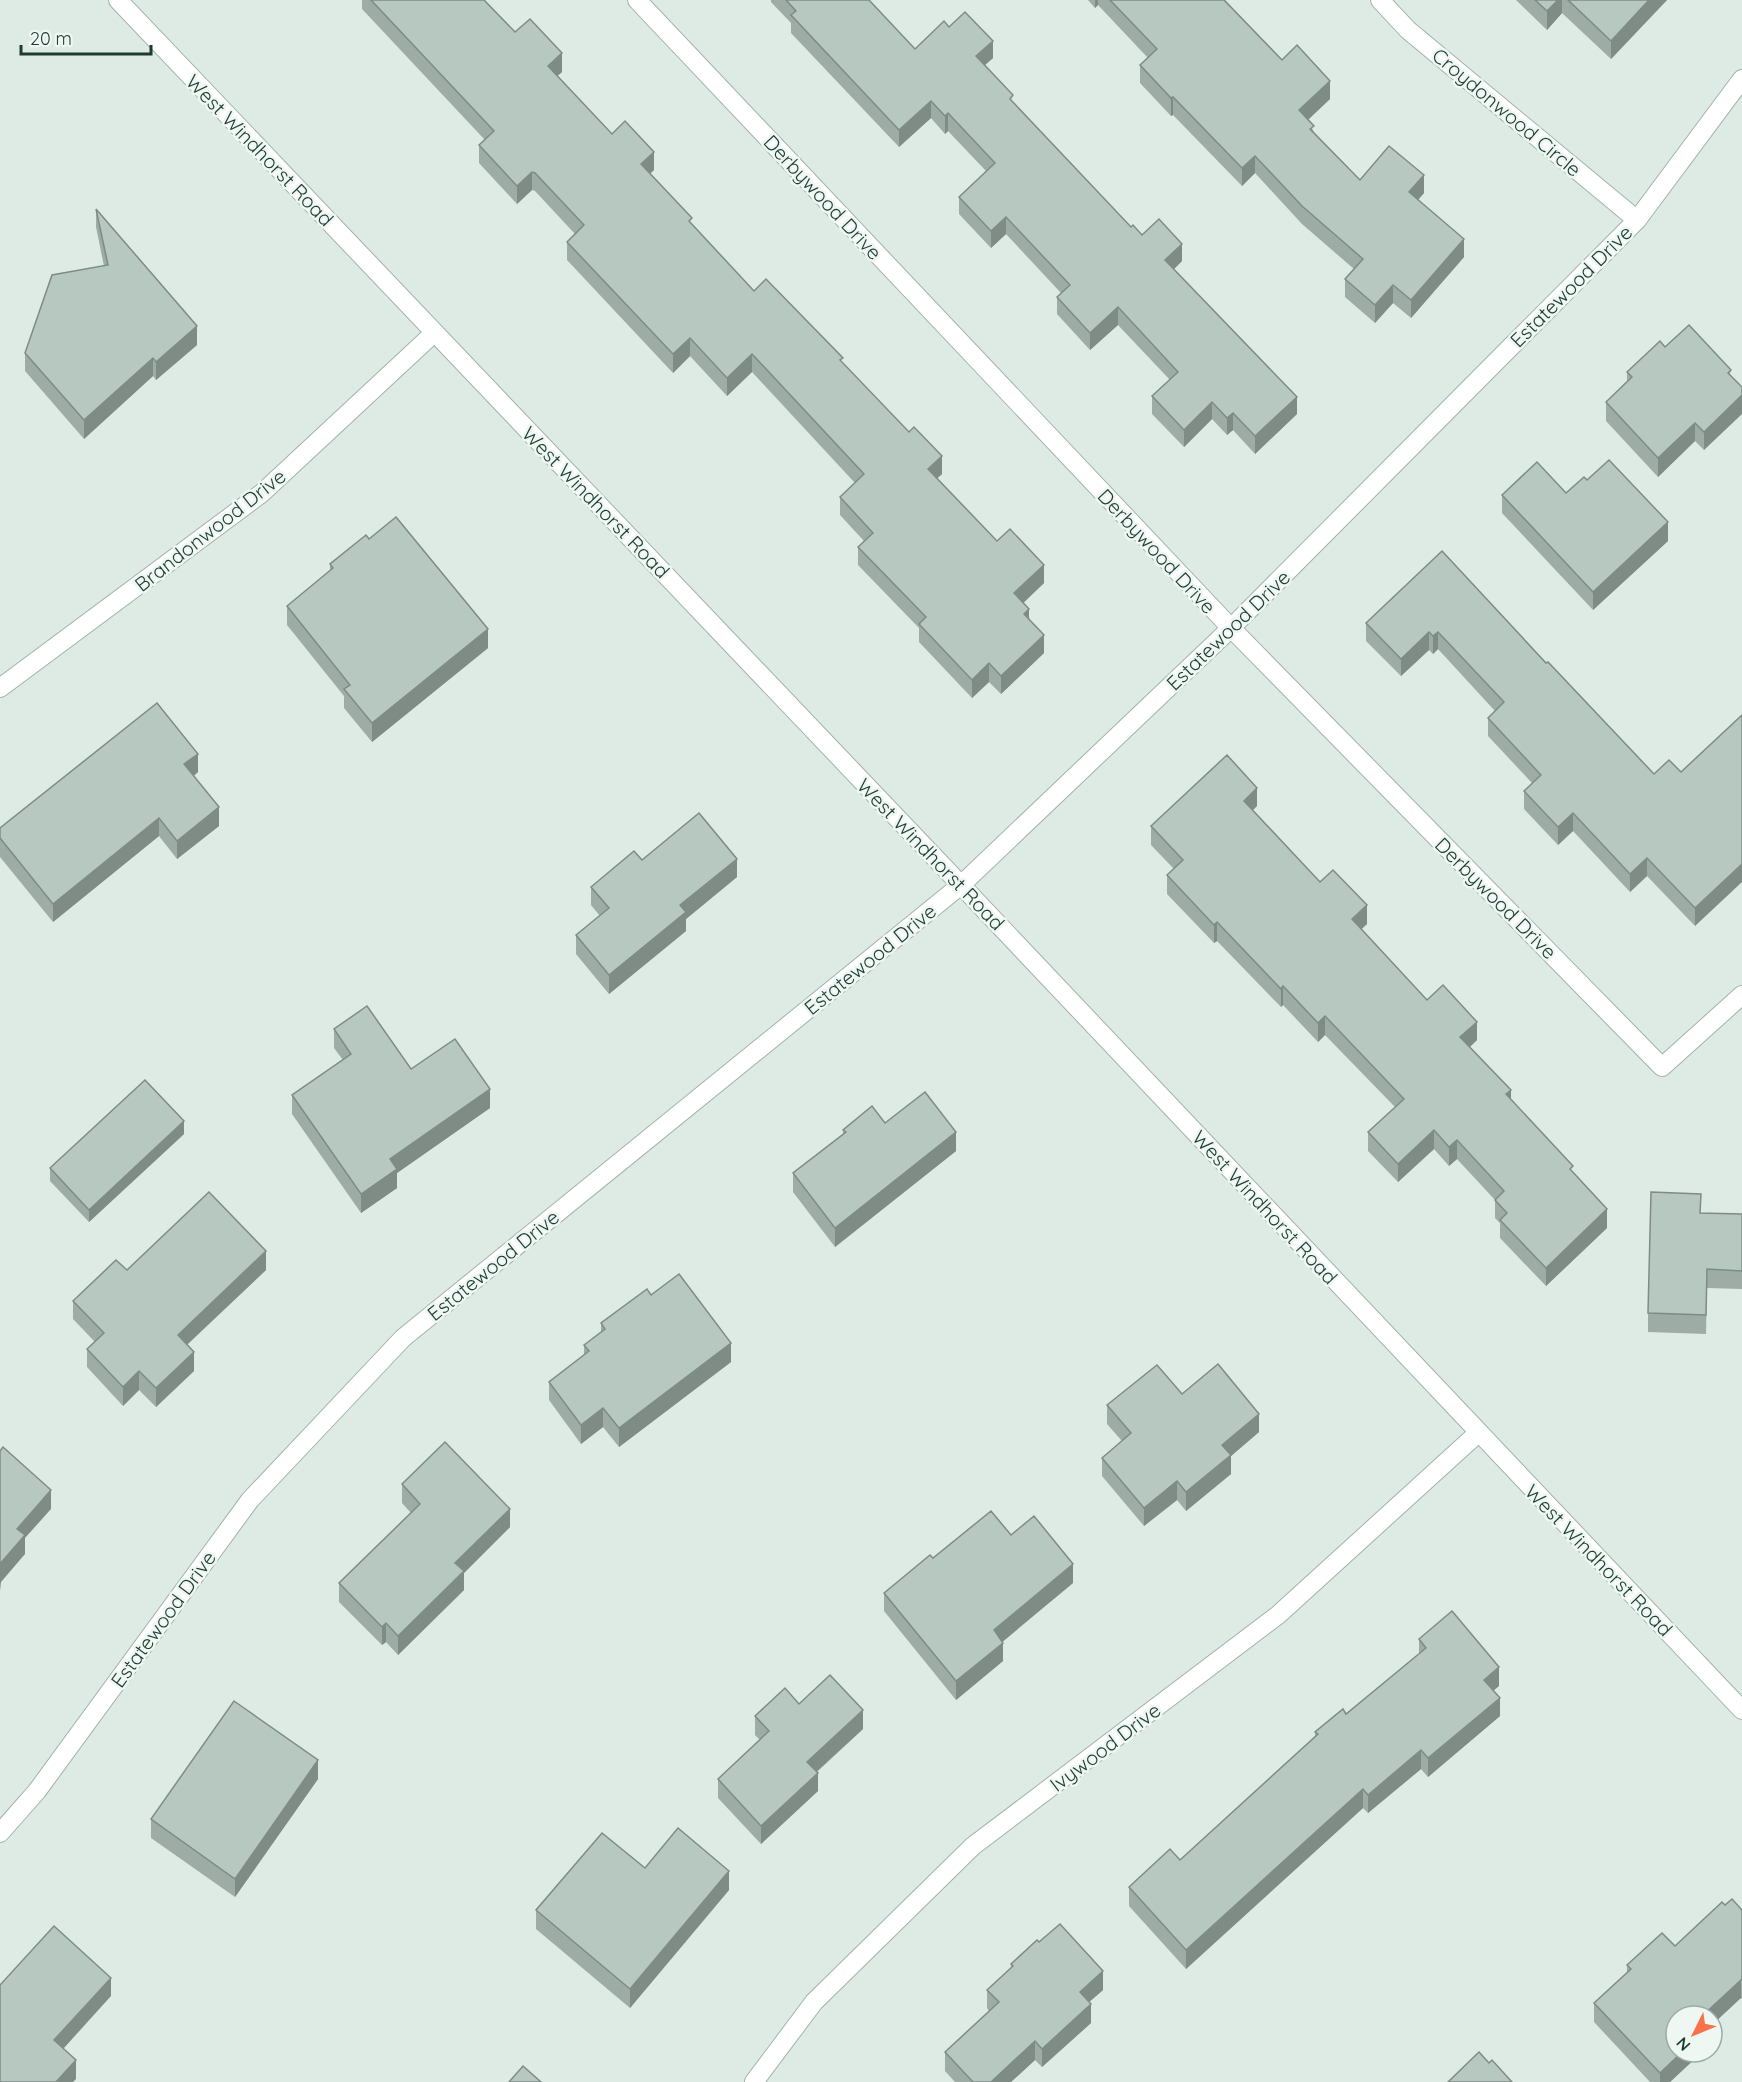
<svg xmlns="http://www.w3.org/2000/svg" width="1742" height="2082" font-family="Quicksand,sans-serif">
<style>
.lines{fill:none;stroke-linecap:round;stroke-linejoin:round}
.minor-casing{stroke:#a1b3ac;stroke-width:20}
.minor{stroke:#fff;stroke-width:18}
.wall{fill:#9daca5}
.shaded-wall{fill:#7f8c86}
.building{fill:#b6c8c0;stroke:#7f8c86;stroke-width:1.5}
.labels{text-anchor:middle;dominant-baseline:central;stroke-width:5;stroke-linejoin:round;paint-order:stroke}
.street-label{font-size:20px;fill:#1e3b33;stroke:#eef7f2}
</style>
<rect width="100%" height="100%" fill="#deebe5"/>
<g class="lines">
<!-- minor casing -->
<g class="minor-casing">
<g id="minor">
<polyline points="118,0 961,885 1742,1710"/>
<polyline points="637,0 1231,628 1662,1067 1742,995"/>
<polyline points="1380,0 1408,30 1637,220"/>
<polyline points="0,688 262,493 434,333"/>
<polyline points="0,1833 37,1791 250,1500 403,1338 961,885 1231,628 1637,220 1742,79"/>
<polyline points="754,2082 814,2002 973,1846 1278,1615 1478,1433"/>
</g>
</g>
<!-- minor -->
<use href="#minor" class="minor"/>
</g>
<!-- wall -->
<g class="wall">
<polygon points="362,0 484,0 515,32 562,72 557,76 612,134 654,170 650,174 692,225 754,291 843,363 942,474 937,478 997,541 1044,583 1023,603 1044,653 1001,694 989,682 972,698 919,642 919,628 858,565 858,547 864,541 840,515 840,497 855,483 752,372 727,396 690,356 673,373 567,260 567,242 575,234 535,191 532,190 517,204 479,163 479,145 485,140 362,9"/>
<polygon points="771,0 869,0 915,49 949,27 993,58 985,65 1013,102 1131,227 1182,261 1174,269 1297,414 1255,454 1233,430 1227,435 1212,419 1184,447 1152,414 1152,396 1170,380 1118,325 1090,350 1057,314 1057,297 1061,293 1006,234 991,248 959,214 959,197 986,171 948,131 945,134 931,118 899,147 791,33 791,23 771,2"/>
<polygon points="1088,0 1225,0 1282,60 1330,99 1308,120 1314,132 1360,180 1424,193 1418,200 1464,257 1411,318 1393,303 1375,323 1345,297 1345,279 1354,269 1302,224 1255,173 1242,186 1173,115 1171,116 1140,83 1140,65 1148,58 1098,5 1095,8"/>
<polygon points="1516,0 1667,0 1611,59 1562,13 1547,30"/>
<polygon points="96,209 197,345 156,380 153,376 84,439 25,371 25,353 104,266 96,227"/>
<polygon points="1665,347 1731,370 1704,450 1695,441 1658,477 1606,421 1606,402 1627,381 1627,372"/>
<polygon points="1566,493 1668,541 1593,610 1502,513 1502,495"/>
<polygon points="1442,551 1546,663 1654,774 1681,772 1742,715 1695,926 1647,876 1630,892 1573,831 1558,845 1524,809 1524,791 1532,783 1488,736 1488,718 1495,711 1438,649 1433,654 1429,650 1401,676 1366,641 1366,623"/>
<polygon points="330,564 488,648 372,742 344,708 344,696 287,625 287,606 330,571"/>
<polygon points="198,772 194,776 219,826 177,859 159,836 53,922 0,857 0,828"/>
<polygon points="1257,806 1253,810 1320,882 1367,924 1361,929 1427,1000 1477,1040 1470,1047 1511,1099 1573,1172 1607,1228 1546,1286 1500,1238 1500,1223 1495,1218 1495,1200 1457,1159 1449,1166 1434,1149 1398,1182 1368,1151 1368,1132 1395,1107 1325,1035 1318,1042 1283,1005 1281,1007 1217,941 1214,943 1167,894 1167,875 1174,869 1151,845 1151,826"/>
<polygon points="642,860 737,877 686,919 686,931 609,994 576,954 576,935 600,916 591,905 591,887"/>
<polygon points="334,1029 411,1069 490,1108 397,1173 397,1188 361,1213 292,1114 292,1095 343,1060 334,1048"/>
<polygon points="885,1123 956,1151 835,1247 793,1192 793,1173 843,1134 843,1130"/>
<polygon points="184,1134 89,1222 50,1181 50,1168"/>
<polygon points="1701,1213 1742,1214 1742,1289 1707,1288 1706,1334 1648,1332 1648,1313"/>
<polygon points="127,1270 266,1270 187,1345 194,1371 156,1407 139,1390 123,1406 87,1367 87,1349 95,1342 73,1319 73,1301"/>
<polygon points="651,1295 731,1362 619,1447 603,1427 581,1444 549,1400 549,1382 584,1355 584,1345 601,1332 601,1323"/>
<polygon points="1182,1394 1259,1432 1231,1456 1231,1474 1186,1511 1177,1500 1144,1526 1102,1476 1102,1458 1122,1441 1107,1424 1107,1405"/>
<polygon points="402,1484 510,1527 464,1573 464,1590 398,1655 386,1642 382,1645 339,1602 339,1583 411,1513 402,1503"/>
<polygon points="1011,1535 1073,1583 1002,1641 1003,1661 956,1700 884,1611 884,1593 933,1558"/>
<polygon points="1419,1639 1499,1686 1494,1690 1500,1716 1428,1777 1421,1769 1368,1813 1363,1808 1186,1969 1129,1906 1129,1887 1180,1860 1315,1737 1315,1732 1346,1714 1419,1654"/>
<polygon points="755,1716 863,1729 817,1772 818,1791 761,1844 718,1798 718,1779 760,1740 755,1735"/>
<polygon points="318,1779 235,1897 151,1838 151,1819"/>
<polygon points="645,1868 729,1890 630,2008 536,1929 536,1910"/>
<polygon points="1725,1905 1742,1910 1742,1999 1741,1998 1676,2016 1700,2052 1700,2054 1670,2082 1650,2082 1594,2022 1594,2003 1627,1973 1627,1965 1675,1946"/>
<polygon points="1011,1964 1103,1990 1089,2002 1091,2023 1042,2067 1035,2060 1011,2082 955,2082 945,2071 945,2052 989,2011 987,2008 987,1990 1011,1968"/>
</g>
<!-- shaded-wall -->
<g class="shaded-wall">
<polygon points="1095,0 1098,0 1098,5 1095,8"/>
<polygon points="1558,0 1562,0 1562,13 1547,30 1547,11"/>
<polygon points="1649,0 1667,0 1611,59 1611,41"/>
<polygon points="993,41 993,58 976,73 976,56"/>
<polygon points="562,53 562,72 548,84 548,66"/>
<polygon points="1330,81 1330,99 1299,128 1299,110"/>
<polygon points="1173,97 1173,115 1171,116 1171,98"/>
<polygon points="931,101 931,118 899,147 899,130"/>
<polygon points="948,113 948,131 945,134 945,116"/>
<polygon points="654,152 654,170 641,182 641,164"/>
<polygon points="1255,156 1255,173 1242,186 1242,168"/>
<polygon points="532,172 532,190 517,204 517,186"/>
<polygon points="1424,175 1424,193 1409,210 1409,192"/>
<polygon points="1006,217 1006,234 991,248 991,231"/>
<polygon points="1464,239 1464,257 1411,318 1411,300"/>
<polygon points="1182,244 1182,261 1165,278 1165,260"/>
<polygon points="1393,285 1393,303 1375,323 1375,305"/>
<polygon points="1118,307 1118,325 1090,350 1090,333"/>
<polygon points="197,326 197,345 156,380 156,362"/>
<polygon points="690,338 690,356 673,373 673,354"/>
<polygon points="752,354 752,372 727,396 727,378"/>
<polygon points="153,358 153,376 84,439 84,420"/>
<polygon points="1742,395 1742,414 1704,450 1704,432"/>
<polygon points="1297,397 1297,414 1255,454 1255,436"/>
<polygon points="1212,402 1212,419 1184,447 1184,430"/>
<polygon points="1233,413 1233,430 1227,435 1227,418"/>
<polygon points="1695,423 1695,441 1658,477 1658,458"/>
<polygon points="942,456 942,474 928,487 928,469"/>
<polygon points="1668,522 1668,541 1593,610 1593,592"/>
<polygon points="1044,565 1044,583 1014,612 1014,593"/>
<polygon points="1029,609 1029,628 1024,614"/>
<polygon points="488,629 488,648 372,742 372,723"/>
<polygon points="1429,632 1429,650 1401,676 1401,659"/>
<polygon points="1438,632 1438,649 1433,654 1433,636"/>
<polygon points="1044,635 1044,653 1001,694 1001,676"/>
<polygon points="989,663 989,682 972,698 972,680"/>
<polygon points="198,754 198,772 184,783 184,764"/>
<polygon points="1257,788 1257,806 1244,819 1244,801"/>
<polygon points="219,807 219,826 177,859 177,841"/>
<polygon points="1573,813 1573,831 1558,845 1558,827"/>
<polygon points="159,818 159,836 53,922 53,904"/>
<polygon points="1647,858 1647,876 1630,892 1630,874"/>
<polygon points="737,859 737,877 686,919 686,931 609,994 609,975 680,905"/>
<polygon points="1742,864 1742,882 1695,926 1695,908"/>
<polygon points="1367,905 1367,924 1352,938 1352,919"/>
<polygon points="1217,922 1217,941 1214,943 1214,925"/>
<polygon points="1283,986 1283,1005 1281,1007 1281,989"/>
<polygon points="1325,1016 1325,1035 1318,1042 1318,1023"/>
<polygon points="1477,1022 1477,1040 1460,1056 1460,1037"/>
<polygon points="490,1089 490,1108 397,1173 397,1188 361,1213 361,1194 390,1159"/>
<polygon points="1511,1090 1511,1108 1506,1094"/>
<polygon points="184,1121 184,1134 89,1222 89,1210"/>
<polygon points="1434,1130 1434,1149 1398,1182 1398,1164"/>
<polygon points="956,1132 956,1151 835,1247 835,1228"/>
<polygon points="1457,1140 1457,1159 1449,1166 1449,1147"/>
<polygon points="1607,1209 1607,1228 1546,1286 1546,1268"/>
<polygon points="266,1251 266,1270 178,1353 178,1335"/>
<polygon points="731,1343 731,1362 619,1447 619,1428"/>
<polygon points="194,1352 194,1371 156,1407 156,1388"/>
<polygon points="139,1371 139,1390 123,1406 123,1387"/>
<polygon points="603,1408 603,1427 581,1444 581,1425"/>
<polygon points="1259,1414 1259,1432 1231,1456 1231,1474 1186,1511 1186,1492 1222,1445"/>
<polygon points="1177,1481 1177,1500 1144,1526 1144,1508"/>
<polygon points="51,1490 51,1509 25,1538 25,1554 1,1582 0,1591 0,1564 17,1529"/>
<polygon points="510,1509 510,1527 464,1573 464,1590 398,1655 398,1636 455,1563"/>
<polygon points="1073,1564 1073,1583 994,1649 994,1630"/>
<polygon points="386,1623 386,1642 382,1645 382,1627"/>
<polygon points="1003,1643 1003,1661 956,1700 956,1681"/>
<polygon points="1499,1667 1499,1686 1484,1698 1484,1680"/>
<polygon points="1500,1698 1500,1716 1428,1777 1428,1758"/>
<polygon points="863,1710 863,1729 807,1780 807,1762"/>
<polygon points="1421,1750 1421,1769 1368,1813 1368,1795"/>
<polygon points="318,1760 318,1779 235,1897 235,1879"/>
<polygon points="818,1773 818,1791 761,1844 761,1826"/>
<polygon points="1363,1789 1363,1808 1186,1969 1186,1950"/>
<polygon points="729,1871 729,1890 630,2008 630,1989"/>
<polygon points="1103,1971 1103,1990 1080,2010 1080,1992"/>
<polygon points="111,1978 111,1996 54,2059 54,2040"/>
<polygon points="1741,1980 1741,1998 1712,2025 1712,2016 1702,2016"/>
<polygon points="1091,2004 1091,2023 1042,2067 1042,2049"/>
<polygon points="1035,2041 1035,2060 1011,2082 991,2082"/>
<polygon points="1682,2052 1700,2052 1700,2054 1670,2082 1660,2082 1660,2073"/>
<polygon points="76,2060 76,2079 73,2082 56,2082"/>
</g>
<!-- building -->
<g class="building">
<polygon points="371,0 484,0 515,32 530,19 562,53 548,66 612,134 625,121 654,152 641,164 692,218 689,221 754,291 766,279 843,358 840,360 909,432 914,427 942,456 928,469 997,541 1010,529 1044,565 1014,593 1029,609 1024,614 1044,635 1001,676 989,663 972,680 919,624 926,617 858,547 873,533 840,497 864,474 752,354 727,378 690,338 673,354 567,242 584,225 535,173 532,172 517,186 479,145 494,131"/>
<polygon points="786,0 869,0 915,49 944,21 949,27 965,12 993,41 976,56 1013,95 1010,99 1131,227 1133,225 1142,235 1159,219 1182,244 1165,260 1297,397 1255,436 1233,413 1227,418 1212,402 1184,430 1152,396 1178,372 1118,307 1090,333 1057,297 1070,285 1006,217 991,231 959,197 995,163 948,113 945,116 931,101 899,130 791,15 796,11"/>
<polygon points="1110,0 1224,0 1282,60 1297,45 1330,81 1299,110 1314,126 1310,129 1360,180 1389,146 1424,175 1409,192 1464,239 1411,300 1393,285 1375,305 1345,279 1363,259 1302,206 1255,156 1242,168 1173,97 1171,98 1140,65 1157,49"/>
<polygon points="1535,0 1558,0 1547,11"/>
<polygon points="1568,0 1649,0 1611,41"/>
<polygon points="96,209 197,326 156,362 153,358 84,420 25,353 52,275 108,265"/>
<polygon points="1689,325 1731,370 1728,373 1742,387 1742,395 1704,432 1695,423 1658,458 1606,402 1632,377 1627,372 1660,341 1665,347"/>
<polygon points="1609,460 1668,522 1593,592 1502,495 1537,462 1566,493 1584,477 1587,480"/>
<polygon points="396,517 488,629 372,723 344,689 350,685 287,606 333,568 330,564 366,535 369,539"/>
<polygon points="1442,551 1546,663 1548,662 1654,774 1669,760 1681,772 1742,715 1742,864 1695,908 1647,858 1630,874 1573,813 1558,827 1524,791 1541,775 1488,718 1504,702 1438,632 1433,636 1429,632 1401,659 1366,623"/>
<polygon points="157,703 198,754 184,764 219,807 177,841 159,818 53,904 0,838 0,828"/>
<polygon points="1227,755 1257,788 1244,801 1320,882 1333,870 1367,905 1352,919 1427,1000 1443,985 1477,1022 1460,1037 1511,1090 1506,1094 1573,1166 1570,1169 1607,1209 1546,1268 1500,1220 1507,1213 1495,1200 1504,1191 1457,1140 1449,1147 1434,1130 1398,1164 1368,1132 1404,1099 1325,1016 1318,1023 1283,986 1281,989 1217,922 1214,925 1167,875 1183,860 1151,826"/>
<polygon points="699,813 737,859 680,905 686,912 609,975 576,935 609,908 591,887 634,851 642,860"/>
<polygon points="367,1006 411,1069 455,1039 490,1089 390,1159 397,1169 361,1194 292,1095 351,1054 334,1029"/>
<polygon points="145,1080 184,1121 89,1210 50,1168"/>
<polygon points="925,1092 956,1132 835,1228 793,1173 846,1132 843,1130 872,1106 885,1123"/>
<polygon points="209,1192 266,1251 178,1335 194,1352 156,1388 139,1371 123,1387 87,1349 104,1333 73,1301 116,1260 127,1270"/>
<polygon points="1651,1192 1701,1194 1700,1213 1742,1214 1742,1271 1707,1269 1706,1315 1648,1313"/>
<polygon points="679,1274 731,1343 619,1428 603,1408 581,1425 549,1382 589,1351 584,1345 605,1329 601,1323 647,1289 651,1295"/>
<polygon points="1218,1364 1259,1414 1222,1445 1231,1455 1186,1492 1177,1481 1144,1508 1102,1458 1131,1433 1107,1405 1157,1365 1182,1394"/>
<polygon points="445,1442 510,1509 455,1563 464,1571 398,1636 386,1623 382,1627 339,1583 420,1504 402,1484"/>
<polygon points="3,1447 51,1490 17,1529 25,1535 0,1564 0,1451"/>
<polygon points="991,1511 1011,1535 1034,1516 1073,1564 994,1630 1003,1643 956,1681 884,1593 930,1555 933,1558"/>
<polygon points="1452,1611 1499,1667 1484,1680 1500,1698 1428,1758 1421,1750 1368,1795 1363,1789 1186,1950 1129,1887 1170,1849 1180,1860 1318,1734 1315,1732 1343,1709 1346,1714 1426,1648 1419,1639"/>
<polygon points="830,1675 863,1710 807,1762 818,1773 761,1826 718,1779 769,1731 755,1716 785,1688 799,1704"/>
<polygon points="234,1701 318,1760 235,1879 151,1819"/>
<polygon points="678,1828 729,1871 630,1989 536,1910 602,1833 645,1868"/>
<polygon points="1732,1899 1742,1910 1742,1980 1741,1980 1702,2016 1676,2016 1676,2052 1682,2052 1660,2073 1594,2003 1631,1969 1627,1965 1662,1933 1675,1946 1722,1902 1725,1905"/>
<polygon points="1060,1924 1103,1971 1080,1992 1091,2004 1042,2049 1035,2041 991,2082 973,2082 945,2052 999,2002 987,1990 1013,1966 1011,1964 1037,1940 1039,1942"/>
<polygon points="54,1926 111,1978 54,2040 76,2060 56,2082 0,2082 0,1985"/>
<polygon points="1479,2052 1489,2063 1492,2060 1512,2082 1448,2082"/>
<polygon points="523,2066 541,2082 509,2082"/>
</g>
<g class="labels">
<!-- street labels -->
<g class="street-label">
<text transform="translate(1507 112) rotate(40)">Croydonwood Circle</text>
<text transform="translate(260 150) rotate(46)">West Windhorst Road</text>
<text transform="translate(823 197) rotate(47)">Derbywood Drive</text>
<text transform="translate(1571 286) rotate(-45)">Estatewood Drive</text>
<text transform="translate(596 502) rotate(46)">West Windhorst Road</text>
<text transform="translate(210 530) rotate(-38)">Brandonwood Drive</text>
<text transform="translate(1157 551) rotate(47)">Derbywood Drive</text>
<text transform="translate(1228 630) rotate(-44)">Estatewood Drive</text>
<text transform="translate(931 854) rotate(46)">West Windhorst Road</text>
<text transform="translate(1496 898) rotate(45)">Derbywood Drive</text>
<text transform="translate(870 959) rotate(-39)">Estatewood Drive</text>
<text transform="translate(1265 1207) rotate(47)">West Windhorst Road</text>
<text transform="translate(493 1265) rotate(-39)">Estatewood Drive</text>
<text transform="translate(1599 1560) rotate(46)">West Windhorst Road</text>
<text transform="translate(163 1619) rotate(-54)">Estatewood Drive</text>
<text transform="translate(1105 1747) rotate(-37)">Ivywood Drive</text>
</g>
</g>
<!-- north arrow -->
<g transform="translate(1694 2034) rotate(227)"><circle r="28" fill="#eef7f2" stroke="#9baca6" stroke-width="1.5"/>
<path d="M0-4.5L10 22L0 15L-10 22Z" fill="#fb714b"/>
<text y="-9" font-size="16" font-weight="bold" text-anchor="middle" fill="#1e3b33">N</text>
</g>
<!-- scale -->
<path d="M21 45v9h130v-9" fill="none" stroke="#1e3b33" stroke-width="3"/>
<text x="30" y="45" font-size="18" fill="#1e3b33" stroke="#eef7f2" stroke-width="4.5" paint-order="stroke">20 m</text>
</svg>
